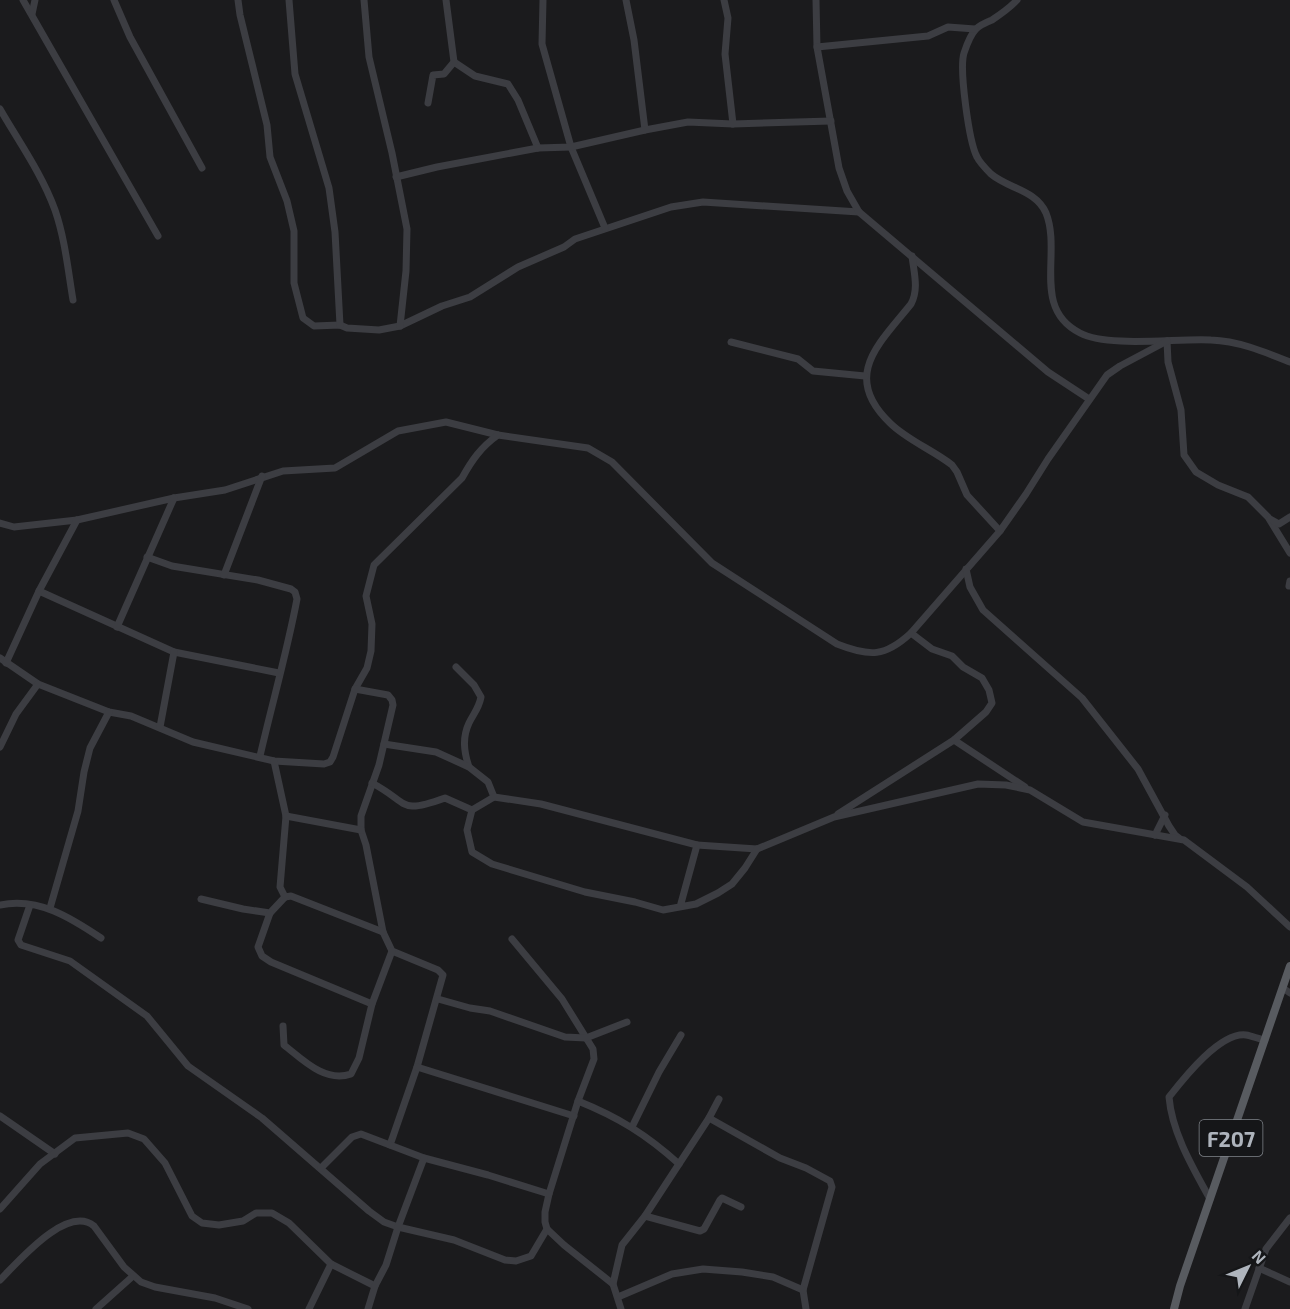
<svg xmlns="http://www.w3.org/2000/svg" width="1290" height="1309" font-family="'Exo 2',sans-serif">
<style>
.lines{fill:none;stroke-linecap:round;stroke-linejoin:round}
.minor{stroke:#3c3d42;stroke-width:7}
.major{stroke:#585b60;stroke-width:8}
.labels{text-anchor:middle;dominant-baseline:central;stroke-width:5;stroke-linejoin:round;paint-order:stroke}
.shield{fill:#151618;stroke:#80858b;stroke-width:1.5}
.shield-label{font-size:21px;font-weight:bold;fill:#aeb4bc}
</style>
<rect width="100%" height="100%" fill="#1b1b1d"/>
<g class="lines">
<!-- minor -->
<g class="minor">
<polyline points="23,0 158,236"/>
<polyline points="114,0 130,37 202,168"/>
<polyline points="238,0 240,15 267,125 270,157 287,201 294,231 294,283 303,318 314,326 340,325 347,328 379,330 400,326 442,306 470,297 518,267 564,247 575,239 671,207 703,202 859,212"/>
<polyline points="289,0 295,74 329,188 335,232 340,325"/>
<polyline points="364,0 369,57 392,153 407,229 406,271 400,326"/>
<polyline points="543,0 542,44 571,147 605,228"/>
<polyline points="626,0 634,40 645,130"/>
<polyline points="724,0 728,18 725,54 733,124"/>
<polyline points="816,0 817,47 839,168 847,191 859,212 1048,372 1089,399"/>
<path d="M1017 0C1010 8 1001 14 992 20 987 22 980 25 976 29 971 34 966 47 964 53 959 69 969 142 977 157 980 163 986 169 991 174 1009 189 1036 190 1046 213 1062 253 1031 308 1080 333 1109 348 1177 338 1211 340 1239 341 1265 352 1290 362"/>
<polyline points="32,14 35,0"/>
<polyline points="817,47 928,36 948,27 975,29"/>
<polyline points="454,62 475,76 508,84 518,100 538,148"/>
<polyline points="428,103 433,75 444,74 454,62 446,0"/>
<path d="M0 109C19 142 42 174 55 210 65 239 68 270 73 300"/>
<polyline points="396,177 437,167 538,148 571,147 645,130 688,122 733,124 831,121"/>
<path d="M912 256C914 273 919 289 911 304 879 344 841 376 890 423 907 440 933 450 952 465L957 472 967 495 1000 531"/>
<polyline points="1167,341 1168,362 1181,410 1184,455 1196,472 1218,485 1248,497 1268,517 1290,553"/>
<polyline points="731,342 798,359 813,371 865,376"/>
<polyline points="1270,519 1279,524 1290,517"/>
<path d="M0 523 14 527 77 520 174 498 225 490 283 471 335 468 398 431 446 422 498 435 588 448 612 462 712 563 837 644C870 657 885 657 911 633L1000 531 1026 494 1048 459 1107 375 1120 366 1167 341"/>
<path d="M147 557 172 566 258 580 291 589 295 592 297 599C287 652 272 704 260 756"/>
<polyline points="966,569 970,587 983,610 1082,698 1138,769 1169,826 1175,835 1179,838"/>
<polyline points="224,575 262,476"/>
<polyline points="1289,586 1290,581"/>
<polyline points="39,591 174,652 279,673"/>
<polyline points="117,627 174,498"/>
<path d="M0 658 38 684 109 712 131 716 193 742 274 761 324 764 330 762 333 757 355 689 367 668 371 651 372 624 366 596 374 565 462 478C472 460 481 447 498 435"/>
<polyline points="6,663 39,591 77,520"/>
<path d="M456 667 474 685 481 697C479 708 474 713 469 723 462 738 464 752 469 767"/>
<polyline points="355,689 388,695 392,700 393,705 379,765 361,816 361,830 366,845 383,932 392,951 438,970 443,975 417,1067 390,1145"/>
<polyline points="160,727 174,652"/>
<polyline points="954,740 1025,787"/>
<polyline points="384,744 436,752 469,767 488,782 494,797"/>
<polyline points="0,747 16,714 38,684"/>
<polyline points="274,761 286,816 280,887 285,897 291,896 383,932"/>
<path d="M372 783C410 803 398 815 445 798L472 810"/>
<polyline points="838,814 954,740 986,712 992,703 989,690 982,678 963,667 952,656 932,649 911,633"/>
<polyline points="286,816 361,830"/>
<polyline points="1155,835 1165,815"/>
<polyline points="697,845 757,849 834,817 978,784 1006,785 1030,790 1083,822 1184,840 1247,887 1290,927"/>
<polyline points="201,899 243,909 270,913 285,897"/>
<path d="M0 905C39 897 71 918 101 938"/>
<polyline points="30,905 18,940 21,945 70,961 147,1016 188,1066 262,1118 369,1211 384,1222 398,1227 454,1240 505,1260 516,1261 531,1256 547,1229"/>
<polyline points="680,907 697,845 541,804 494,797 472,810 467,830 472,852 492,864 585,892 635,902 663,910 696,904 718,893 732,884 745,868 757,849"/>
<polyline points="50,908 78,811 84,772 90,748 109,712"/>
<polyline points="270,913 258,947 262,956 271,962 372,1004"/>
<polyline points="512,939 562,999 593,1049 594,1059 578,1101 549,1194 545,1212 545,1222 547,1229 564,1245 613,1284 621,1309"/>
<polyline points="1283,988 1290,993"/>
<polyline points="438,999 470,1008 490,1011 565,1037 586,1038 627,1022"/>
<path d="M283 1026 284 1045C303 1060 325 1083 351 1074L359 1058 372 1004 392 951"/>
<polyline points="417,1067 574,1116"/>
<path d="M578 1101C618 1117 647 1135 679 1164"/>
<polyline points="0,1116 55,1154"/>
<polyline points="709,1118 780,1158 806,1168 830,1181 832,1187 803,1290 806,1309"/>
<polyline points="632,1127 659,1072 681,1035"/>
<polyline points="321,1168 352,1137 361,1134 424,1158 488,1175 549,1194"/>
<path d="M1210 1199C1193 1168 1172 1133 1169 1097 1184 1078 1220 1032 1246 1035 1252 1036 1259 1039 1265 1040"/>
<polyline points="0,1209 40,1164 75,1138 128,1133 144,1139 165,1163 192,1216 202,1223 219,1225 243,1221 256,1213 272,1213 289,1223 331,1264 375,1286"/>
<polyline points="645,1216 700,1231 704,1229 720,1200 722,1198 741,1207"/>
<polyline points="1259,1268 1290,1282"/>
<path d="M0 1280C18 1262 67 1204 94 1226L124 1267 141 1282 155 1287 215 1298 248 1309"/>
<polyline points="613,1284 622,1245 645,1216 709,1118 719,1099"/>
<polyline points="618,1297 672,1274 703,1269 742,1272 773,1277 803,1290"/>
<polyline points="96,1309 133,1276"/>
<polyline points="309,1309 331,1264"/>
<polyline points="368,1309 375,1286 386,1265 398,1227 424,1158"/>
<polyline points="1245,1309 1266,1249 1290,1218"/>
</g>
<!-- major -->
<polyline class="major" points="1174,1309 1180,1286 1290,966"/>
</g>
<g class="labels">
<!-- shield labels -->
<rect class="shield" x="1199.5" y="1120" width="63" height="36" rx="4.5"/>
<g class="shield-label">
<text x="1231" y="1138">F207</text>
</g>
</g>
<!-- north arrow -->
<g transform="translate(1248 1267) rotate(47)" stroke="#151618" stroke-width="4.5" paint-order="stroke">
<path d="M0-4.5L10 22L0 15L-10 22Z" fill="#aeb4bc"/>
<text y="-9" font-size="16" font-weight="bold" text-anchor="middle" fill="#aeb4bc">N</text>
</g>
</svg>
